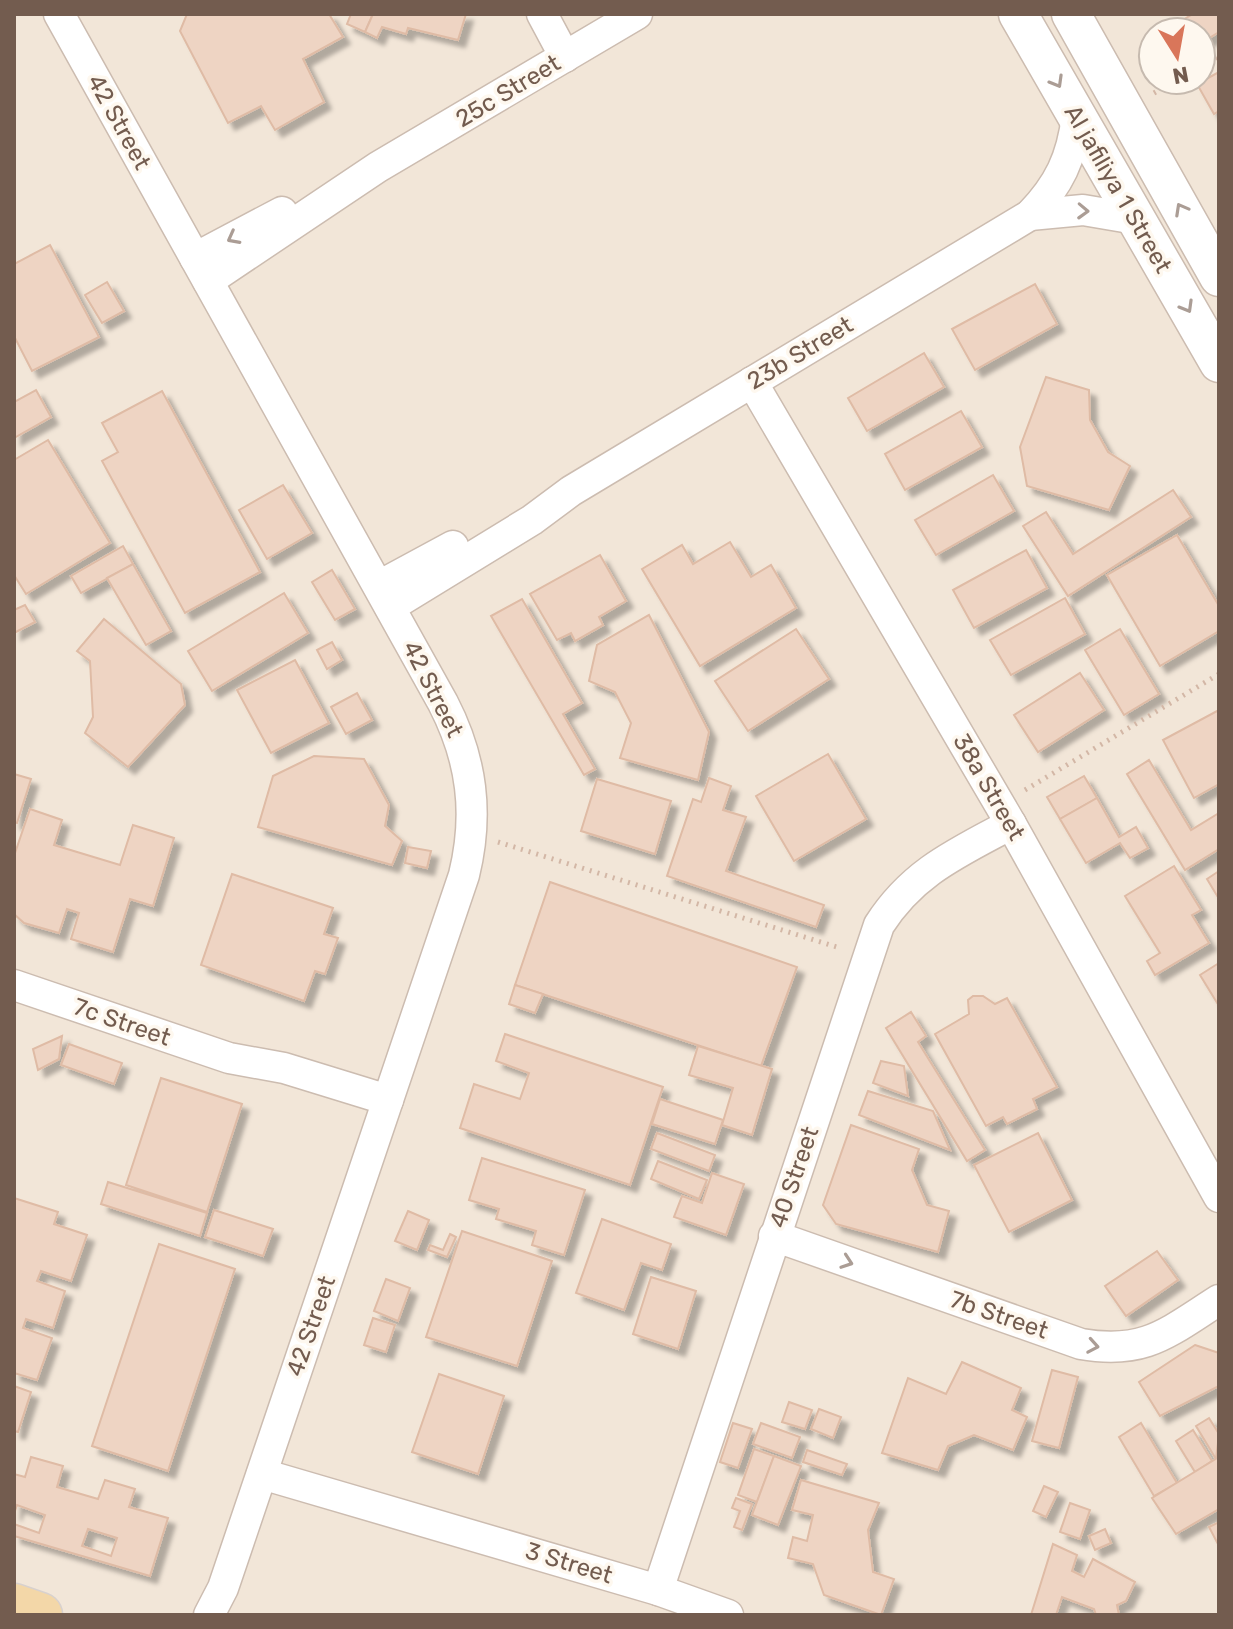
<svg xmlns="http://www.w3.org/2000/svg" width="1233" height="1629" font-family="Rubik,sans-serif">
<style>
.residential{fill:#f2e6d8;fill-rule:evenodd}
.building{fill:#eed4c3;stroke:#dfbba5;stroke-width:2;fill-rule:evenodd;filter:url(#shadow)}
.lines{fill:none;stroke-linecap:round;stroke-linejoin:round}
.minor-casing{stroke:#ccbcb0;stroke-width:33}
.tertiary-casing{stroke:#ccbcb0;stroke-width:41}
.primary-casing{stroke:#d8d1ce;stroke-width:47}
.path{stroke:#d3b7a6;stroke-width:5;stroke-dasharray:2 6;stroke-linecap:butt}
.minor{stroke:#fff;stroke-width:30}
.tertiary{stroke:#fff;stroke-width:38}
.primary{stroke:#f3d7a8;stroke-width:44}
.oneway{stroke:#ab9d95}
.labels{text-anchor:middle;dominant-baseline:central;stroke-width:7;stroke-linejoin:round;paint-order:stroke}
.street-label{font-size:24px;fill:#735c4f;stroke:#fef8ef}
</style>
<defs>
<filter id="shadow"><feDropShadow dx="7" dy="7" stdDeviation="2" flood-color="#0004"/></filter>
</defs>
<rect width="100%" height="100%" fill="#fbf4e9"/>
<!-- residential -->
<path class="residential" d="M14 14H1219V1615H14ZM1153 32H1201V80H1153Z"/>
<!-- building -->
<g class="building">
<polygon points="187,14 329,14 343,37 303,59 324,102 275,130 261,106 228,123 180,31"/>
<polygon points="351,14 373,14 365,32 347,24"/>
<polygon points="373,14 466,14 458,40 408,28 406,34 382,27 377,38 365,32"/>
<polygon points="1193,14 1219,14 1219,32 1201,43 1201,32 1162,32"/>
<polygon points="1219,72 1219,111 1214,114 1197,84"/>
<polygon points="50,245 99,337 32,371 14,336 14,264"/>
<polygon points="107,282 124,311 102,323 85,295"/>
<polygon points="1035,284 1057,324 975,370 952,329"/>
<polygon points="924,353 944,387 867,431 848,398"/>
<polygon points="1046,377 1089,390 1090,420 1108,452 1130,466 1109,510 1027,486 1020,447"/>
<polygon points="36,390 51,417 14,438 14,402"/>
<polygon points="162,391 260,572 185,613 102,461 118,452 102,423"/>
<polygon points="961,411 982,447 905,490 885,454"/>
<polygon points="48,440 110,543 26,594 14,575 14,460"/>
<polygon points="993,475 1014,511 936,555 915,520"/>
<polygon points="283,485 312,533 267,559 239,510"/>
<polygon points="1173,490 1191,517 1068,596 1023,526 1046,512 1073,554"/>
<polygon points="1177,535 1219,606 1219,631 1160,666 1107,575"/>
<polygon points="730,542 751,577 771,565 796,608 700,666 642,569 682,545 693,564"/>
<polygon points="123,546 133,564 81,593 71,576"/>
<polygon points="1026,550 1047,588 974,628 953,590"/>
<polygon points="600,555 626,601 599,617 603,625 575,641 571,633 557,640 530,594"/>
<polygon points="133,564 171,631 146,645 107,578"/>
<polygon points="332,570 355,609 335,620 312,582"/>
<polygon points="284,593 308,633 212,691 188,651"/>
<polygon points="1065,598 1085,634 1011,675 990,640"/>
<polygon points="522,599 582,703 563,714 595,769 584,775 491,616"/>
<polygon points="25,605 35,622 14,633 14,610"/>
<polygon points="649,615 709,732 698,780 620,758 631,723 615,692 589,681 597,645"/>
<polygon points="104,619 181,684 185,705 128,767 85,733 93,717 90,661 77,651"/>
<polygon points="796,629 829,679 748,731 715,681"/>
<polygon points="1120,629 1159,694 1124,715 1085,650"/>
<polygon points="332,642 342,660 327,669 317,650"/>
<polygon points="295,660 329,723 271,753 237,690"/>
<polygon points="1080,673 1104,710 1038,752 1014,715"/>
<polygon points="357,693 372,720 346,734 331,707"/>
<polygon points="1219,710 1219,784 1194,798 1163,740"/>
<polygon points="828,754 866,819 794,861 756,796"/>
<polygon points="314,756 364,759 389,805 385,826 402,841 392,865 258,827 273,776"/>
<polygon points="1149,760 1191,830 1219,813 1219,849 1185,870 1127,774"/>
<polygon points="14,774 31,779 17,823 14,822"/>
<polygon points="1084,776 1097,798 1060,819 1047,797"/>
<polygon points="709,778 731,786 723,810 746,817 726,871 824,905 816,927 667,876 693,799 701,802"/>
<polygon points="597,779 671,801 655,854 581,831"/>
<polygon points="1097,798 1119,837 1136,827 1148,848 1130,858 1120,843 1086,863 1060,819"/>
<polygon points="30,809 62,820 54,845 120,865 133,825 174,838 153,906 130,899 113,952 71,939 79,913 67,909 59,933 24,923 14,914 14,856"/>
<polygon points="408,847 431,851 427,868 405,863"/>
<polygon points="1174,866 1201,910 1192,915 1209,943 1155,975 1147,961 1160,953 1125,896"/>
<polygon points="1219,871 1219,899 1207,879"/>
<polygon points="232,874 333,908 324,934 338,938 325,974 315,971 304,1001 201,965"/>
<polygon points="550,882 797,967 761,1066 515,985"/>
<polygon points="1219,963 1219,1006 1200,975"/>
<polygon points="515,985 543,994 535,1013 509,1004"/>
<polygon points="973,996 983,996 995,1004 1007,998 1057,1087 1033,1099 1037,1109 1007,1124 1003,1117 986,1126 935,1034 969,1014 968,1000"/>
<polygon points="911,1012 926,1036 918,1042 985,1150 967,1161 886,1028"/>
<polygon points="505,1034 663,1087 630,1185 460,1128 474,1084 520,1099 529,1073 496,1061"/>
<polygon points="62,1036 59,1059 38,1070 33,1049"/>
<polygon points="69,1044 122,1063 114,1084 61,1065"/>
<polygon points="698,1046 772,1069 752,1135 722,1125 733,1088 689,1075"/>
<polygon points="881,1061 904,1066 908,1096 873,1083"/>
<polygon points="161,1078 242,1104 207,1212 126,1185"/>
<polygon points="868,1091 933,1111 950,1150 859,1115"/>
<polygon points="660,1099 723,1120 715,1144 652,1124"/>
<polygon points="851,1125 919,1149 912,1170 927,1205 949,1211 938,1252 836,1224 823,1205"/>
<polygon points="657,1133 715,1155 709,1171 651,1149"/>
<polygon points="1038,1133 1072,1200 1009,1232 974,1165"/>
<polygon points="482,1158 585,1190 564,1255 532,1245 536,1231 496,1219 499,1209 469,1200"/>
<polygon points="658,1161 707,1180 699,1199 651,1179"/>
<polygon points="712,1173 744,1184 726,1235 674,1217 682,1196 702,1203"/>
<polygon points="108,1182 207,1213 200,1236 101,1204"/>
<polygon points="14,1198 58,1212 54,1224 87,1235 71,1281 41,1271 37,1281 65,1291 53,1328 26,1319 23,1328 52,1338 37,1380 14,1373"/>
<polygon points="214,1210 273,1229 263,1256 205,1237"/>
<polygon points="408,1211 429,1220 417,1250 395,1241"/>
<polygon points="602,1219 671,1244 662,1270 641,1263 624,1310 576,1293"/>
<polygon points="462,1231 552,1261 517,1366 426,1337"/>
<polygon points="450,1234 456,1237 447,1257 428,1250 430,1245 443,1250"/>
<polygon points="159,1244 235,1269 168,1471 92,1446"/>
<polygon points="1157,1251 1178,1280 1126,1316 1105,1286"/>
<polygon points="651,1277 696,1291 678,1349 633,1334"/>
<polygon points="386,1279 410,1288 398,1321 374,1311"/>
<polygon points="373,1318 395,1325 386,1352 364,1345"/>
<polygon points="1195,1345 1219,1353 1219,1386 1160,1416 1139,1382"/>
<polygon points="962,1362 1021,1388 1012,1410 1027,1417 1013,1450 974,1435 948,1446 938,1470 882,1453 908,1378 946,1394"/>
<polygon points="1052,1370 1078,1377 1059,1448 1032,1441"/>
<polygon points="439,1374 504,1396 478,1474 412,1452"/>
<polygon points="14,1386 31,1392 18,1432 14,1431"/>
<polygon points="789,1402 812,1410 805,1429 782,1422"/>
<polygon points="819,1409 841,1417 833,1438 811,1429"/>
<polygon points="1209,1418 1219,1434 1216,1459 1196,1426"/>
<polygon points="733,1423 752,1429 738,1468 720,1462"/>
<polygon points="761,1423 800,1437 792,1458 753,1444"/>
<polygon points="1141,1423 1177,1483 1154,1496 1119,1437"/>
<polygon points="1193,1430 1212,1461 1195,1472 1176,1441"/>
<polygon points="754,1449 774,1456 757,1502 738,1495"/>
<polygon points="807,1450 847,1464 842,1475 803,1462"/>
<polygon points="774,1456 801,1466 778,1525 752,1515"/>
<path d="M31 1457 63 1466 57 1487 98 1499 105 1480 135 1489 129 1507 168 1518 150 1576 14 1536V1524L39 1533 45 1515 17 1505 14 1514V1474L25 1477ZM88 1529 117 1538 111 1556 82 1546Z"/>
<polygon points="1219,1457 1219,1509 1176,1534 1152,1498"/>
<polygon points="801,1480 879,1503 868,1530 873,1572 894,1579 881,1615 824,1595 813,1564 788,1558 793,1537 807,1541 813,1515 792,1510"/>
<polygon points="1044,1486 1058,1492 1046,1517 1033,1511"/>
<polygon points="736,1498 752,1504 742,1530 734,1527 740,1511 732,1508"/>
<polygon points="1070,1503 1090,1510 1080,1539 1060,1532"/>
<polygon points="1219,1522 1219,1546 1209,1527"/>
<polygon points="1105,1529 1111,1543 1095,1550 1089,1536"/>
<polygon points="1053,1544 1077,1555 1072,1571 1084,1577 1093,1559 1135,1582 1126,1601 1117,1605 1119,1615 1096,1615 1094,1609 1062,1597 1056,1615 1031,1615"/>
</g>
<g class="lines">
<!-- minor casing -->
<g class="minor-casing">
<g id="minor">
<path d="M59 14 443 703C472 759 479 814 464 875L223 1588 209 1615"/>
<polyline points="542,14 565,57"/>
<polyline points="1030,215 1083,210 1136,219"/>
<polyline points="195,258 282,212"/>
<polyline points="208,281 378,167 637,14"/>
<polyline points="752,382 1011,824 1219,1197"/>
<polyline points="379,586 453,546"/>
<path d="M390 607 532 520 571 491 1030 215C1059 185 1072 158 1077 116"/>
<polyline points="14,985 229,1058 284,1068 388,1100"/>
<path d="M774 1236 1081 1344C1145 1355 1167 1333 1219 1300"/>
<polyline points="262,1474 658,1590 728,1615"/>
<path d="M658 1590 879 925C913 872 957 853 1011 824"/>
</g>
</g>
<!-- tertiary casing -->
<g class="tertiary-casing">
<g id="tertiary">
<polyline points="1018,14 1219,363"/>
<polyline points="1071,14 1219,277"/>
</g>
</g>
<!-- primary casing -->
<g class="primary-casing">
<polyline id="primary" points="14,1606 40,1615"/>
</g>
<!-- path -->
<g class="path">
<polyline points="1201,66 1219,56"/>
<polyline points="1154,93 1176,80"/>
<polyline points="1025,790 1219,674"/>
<polyline points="498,842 840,948"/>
</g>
<!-- minor -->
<use href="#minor" class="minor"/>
<!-- tertiary -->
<use href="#tertiary" class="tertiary"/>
<!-- primary -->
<use href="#primary" class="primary"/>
</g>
<!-- one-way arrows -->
<defs><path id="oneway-chevron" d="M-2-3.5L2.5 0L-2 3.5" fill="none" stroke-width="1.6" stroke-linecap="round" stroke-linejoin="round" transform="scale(2)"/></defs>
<g class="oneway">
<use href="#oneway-chevron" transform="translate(1057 82) rotate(60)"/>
<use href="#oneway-chevron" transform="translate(1181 209) rotate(-119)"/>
<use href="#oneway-chevron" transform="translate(1083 211) rotate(2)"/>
<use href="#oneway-chevron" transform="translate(233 238) rotate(152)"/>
<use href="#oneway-chevron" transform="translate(1187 307) rotate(60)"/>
<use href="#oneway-chevron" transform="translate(847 1262) rotate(19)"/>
<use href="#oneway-chevron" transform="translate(1093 1346) rotate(10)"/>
</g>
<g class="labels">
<!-- street labels -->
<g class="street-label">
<text transform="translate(508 91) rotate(-31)">25c Street</text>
<text transform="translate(119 122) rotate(61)">42 Street</text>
<text transform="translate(1118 189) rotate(60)">Al jafiliya 1 Street</text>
<text transform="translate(800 353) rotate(-31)">23b Street</text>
<text transform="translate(433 689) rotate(63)">42 Street</text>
<text transform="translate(989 787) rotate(60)">38a Street</text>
<text transform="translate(122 1022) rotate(19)">7c Street</text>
<text transform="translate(794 1177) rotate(-71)">40 Street</text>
<text transform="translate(999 1315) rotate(19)">7b Street</text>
<text transform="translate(311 1326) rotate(-71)">42 Street</text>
<text transform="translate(569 1563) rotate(17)">3 Street</text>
</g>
</g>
<!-- border -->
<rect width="1233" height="1629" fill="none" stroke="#735c4f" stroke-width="32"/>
<!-- north arrow -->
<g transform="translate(1177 56) rotate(169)"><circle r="38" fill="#fef8ef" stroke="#c6baaf" stroke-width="2"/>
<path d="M0-6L14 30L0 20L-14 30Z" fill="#d9765a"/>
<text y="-12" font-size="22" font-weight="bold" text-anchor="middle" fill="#735c4f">N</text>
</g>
</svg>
